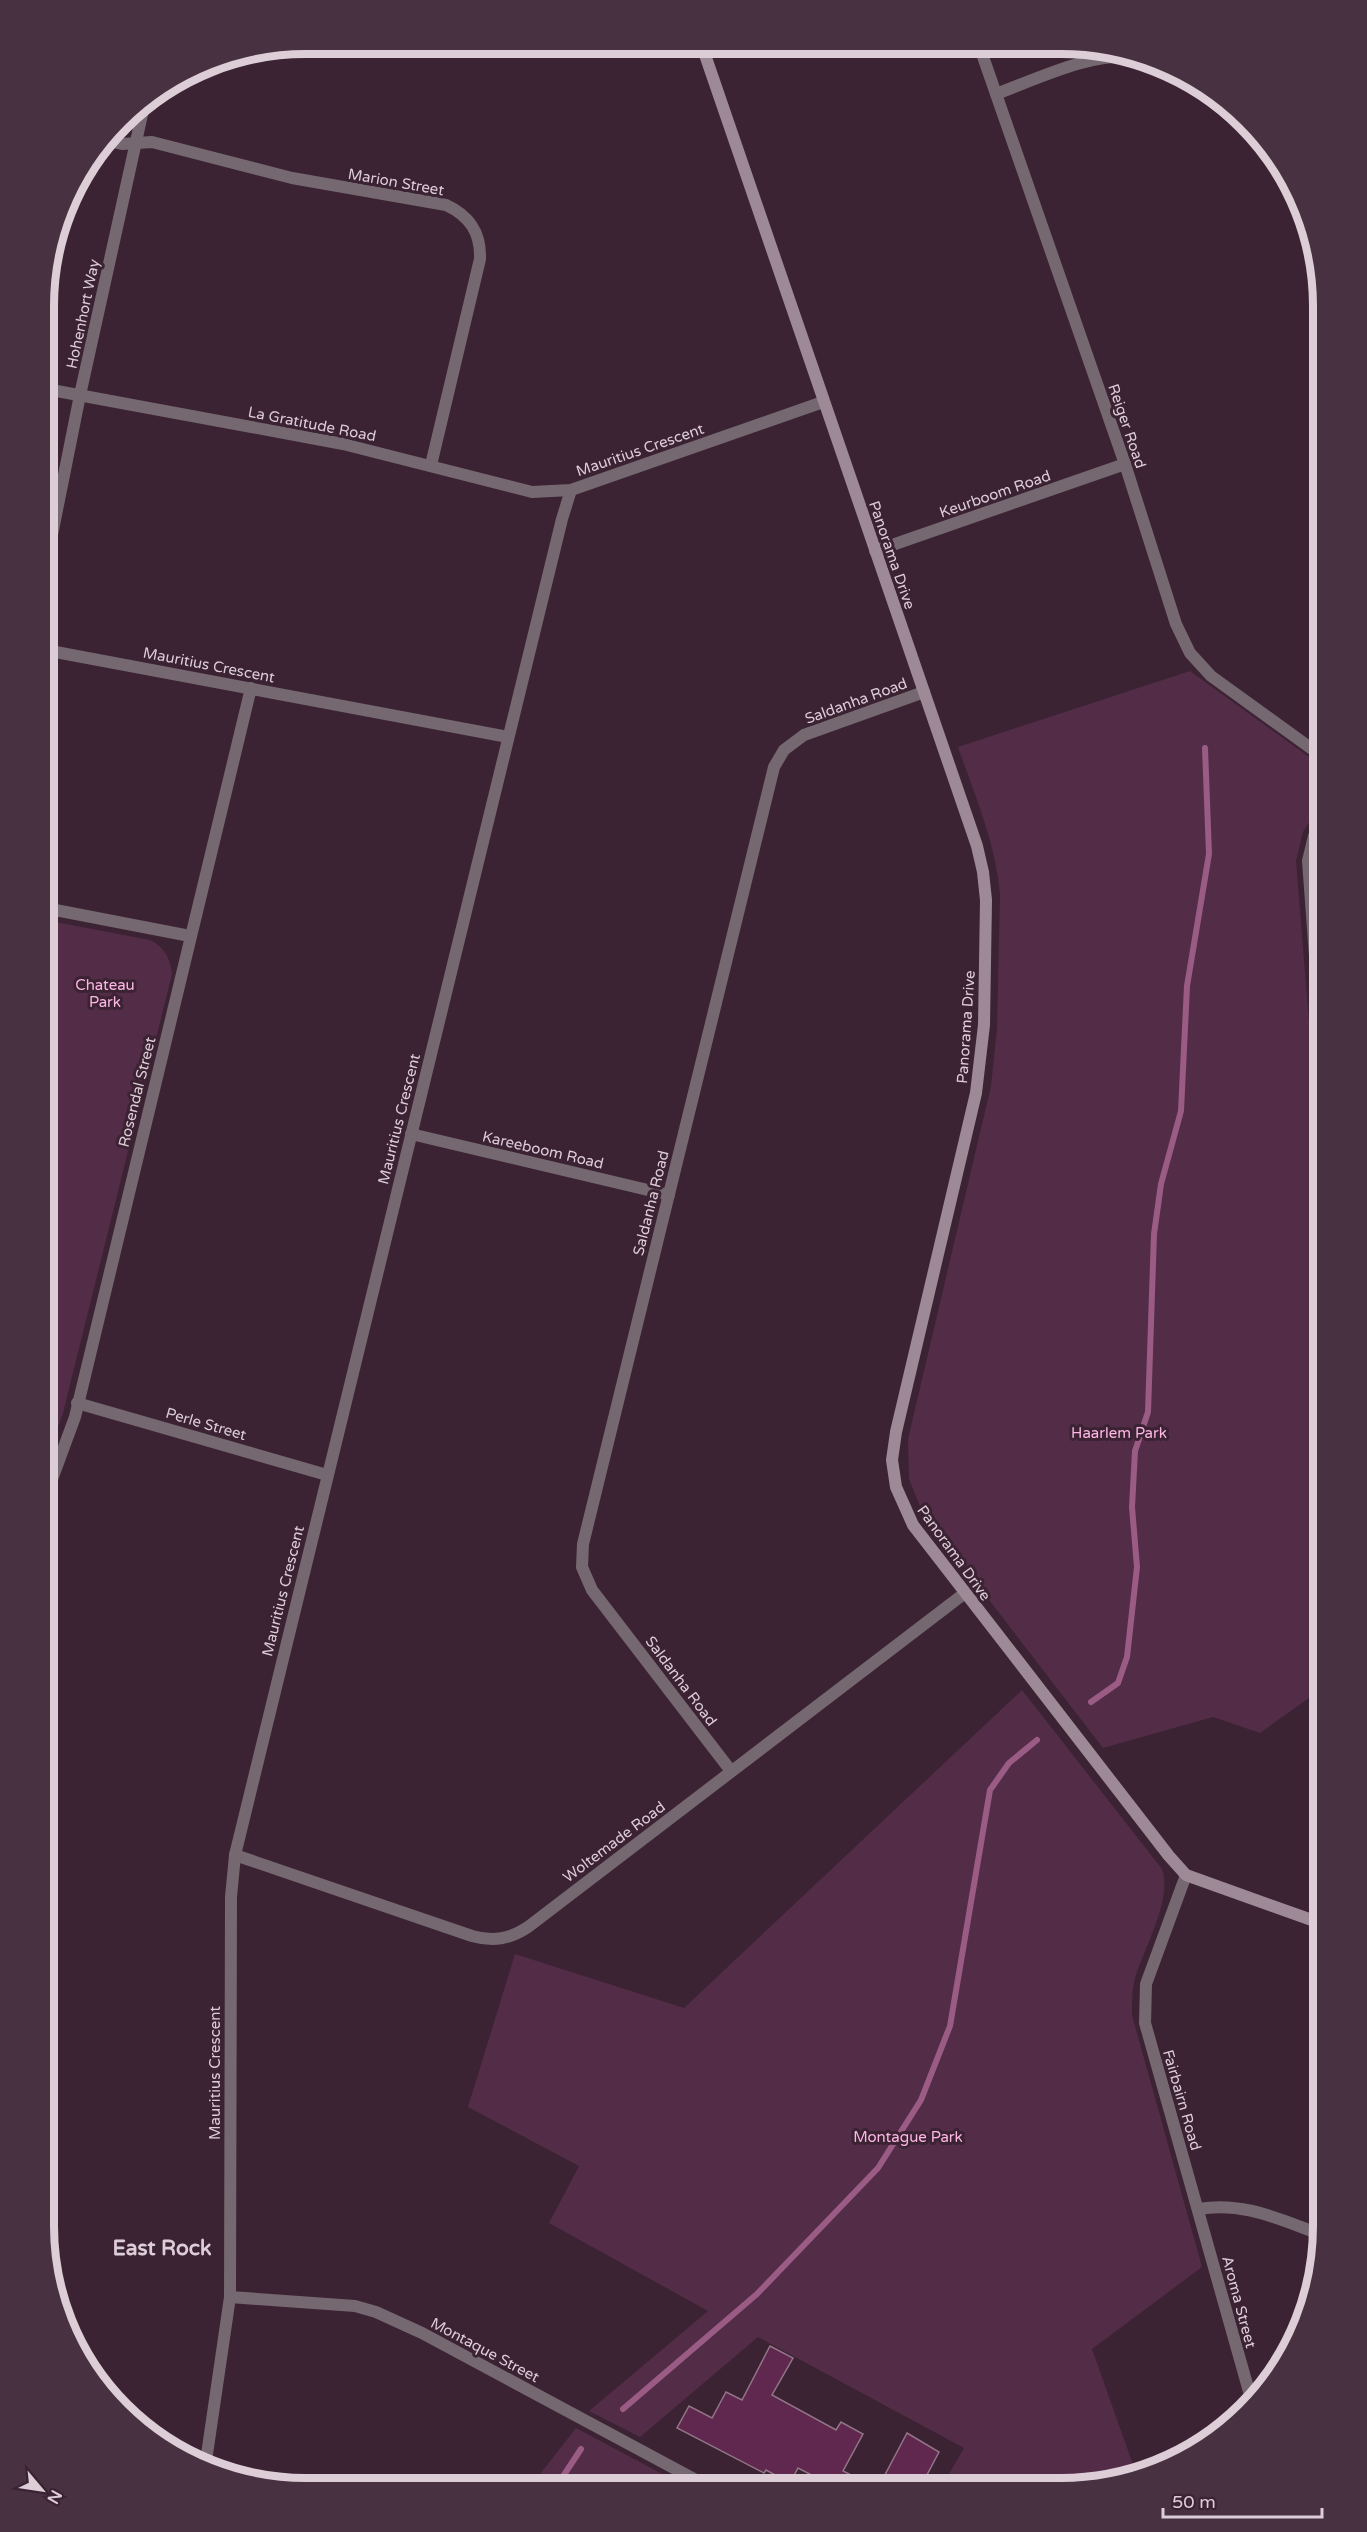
<svg xmlns="http://www.w3.org/2000/svg" width="1367" height="2532" font-family="'Varela Round',sans-serif">
<style>
.green{fill:#532c47}
.lines{fill:none;stroke-linecap:round;stroke-linejoin:round}
.stream{stroke:#9a5c85;stroke-width:6}
.building{fill:#60274f;stroke:#927587;stroke-width:1.5}
.lane{stroke:#756870;stroke-width:9}
.street{stroke:#756870;stroke-width:12}
.secondary{stroke:#9e8a96;stroke-width:12}
.labels{text-anchor:middle;dominant-baseline:central;stroke-width:6;stroke-linejoin:round;paint-order:stroke}
.street-label{font-size:15px;fill:#ddcdd7;stroke:#3b2333}
.park-label{font-size:15px;fill:#feb6e5;stroke:#3b2333}
.district-label{font-size:21px;font-weight:bold;fill:#ddcdd7;stroke:#3b2333}
.rim{fill:none;stroke:#ddcdd7;stroke-width:8}
</style>
<rect width="100%" height="100%" fill="#3b2333"/>
<!-- green -->
<g class="green">
<path d="M1190 671 1316 762 1323 772V800L1303 832 1296 861 1323 1194V1688L1260 1733 1213 1717 1103 1748 923 1514 909 1479 908 1439 991 1086 997 1029 1000 895C996 844 975 796 958 747Z"/>
<path d="M45 920 150 940C165 948 170 958 172 974L63 1413 44 1466Z"/>
<path d="M1022 1690 1162 1869C1173 1898 1144 1948 1135 1978 1132 1990 1132 2003 1132 2015L1202 2267 1092 2349 1137 2476 1061 2488H941L964 2448 758 2337 640 2437 589 2411 708 2311 549 2223 579 2166 468 2107 515 1954 684 2008Z"/>
<polygon points="576,2428 666,2476 660,2487 530,2487"/>
</g>
<g class="lines">
<!-- stream -->
<g class="stream">
<polyline points="1091,1702 1118,1683 1127,1657 1137,1567 1132,1507 1135,1451 1148,1412 1154,1234 1161,1184 1181,1111 1187,986 1209,854 1205,748"/>
<polyline points="623,2409 757,2294 878,2168 921,2100 950,2026 990,1790 1009,1763 1037,1740"/>
<polyline points="556,2487 581,2449"/>
</g>
</g>
<!-- building -->
<g class="building">
<polygon points="770,2346 793,2358 772,2395 836,2430 841,2422 863,2434 843,2471 877,2488 837,2488 798,2468 790,2483 766,2470 764,2473 677,2428 689,2406 712,2418 726,2392 742,2400"/>
<polygon points="907,2433 939,2452 920,2488 878,2488"/>
</g>
<g class="lines">
<!-- lane -->
<polyline class="lane" points="1309,890 1323,889"/>
<!-- street -->
<g class="street">
<polyline points="980,48 1125,464 1176,624 1190,653 1211,676 1323,757"/>
<path d="M996 94C1034 80 1098 49 1137 58 1161 64 1185 79 1207 91"/>
<path d="M108 141 122 144 152 142 292 178 446 205C470 216 481 233 480 259L431 465"/>
<polyline points="46,389 343,444 532,492 571,490 823,402"/>
<polyline points="875,551 1125,464"/>
<polyline points="45,570 80,395 145,101"/>
<polyline points="45,650 508,737"/>
<polyline points="45,908 190,936"/>
<polyline points="1323,1065 1308,861 1314,836 1323,822"/>
<polyline points="411,1134 669,1195"/>
<polyline points="77,1403 327,1475"/>
<polyline points="44,1501 75,1417 251,688"/>
<polyline points="731,1771 592,1590 582,1567 583,1544 774,767 784,750 804,735 924,692"/>
<path d="M235 1855 472 1936C493 1942 510 1939 528 1927L965 1593"/>
<polyline points="1186,1875 1146,1984 1145,2023 1252,2402"/>
<path d="M1198 2209C1244 2201 1280 2220 1323 2235"/>
<polyline points="230,2297 355,2306 376,2312 422,2333 709,2487"/>
<polyline points="205,2468 230,2297 231,1897 235,1855 562,519 571,490"/>
</g>
<!-- secondary -->
<polyline class="secondary" points="702,46 977,846 983,872 986,900 984,1025 976,1093 896,1432 892,1460 896,1487 913,1525 1169,1856 1186,1875 1323,1924"/>
</g>
<g class="labels">
<!-- street labels -->
<g class="street-label">
<text transform="translate(396 182) rotate(10)">Marion Street</text>
<text transform="translate(83 314) rotate(-78)">Hohenhort Way</text>
<text transform="translate(312 424) rotate(11)">La Gratitude Road</text>
<text transform="translate(1127 426) rotate(71)">Reiger Road</text>
<text transform="translate(640 450) rotate(-19)">Mauritius Crescent</text>
<text transform="translate(995 494) rotate(-19)">Keurboom Road</text>
<text transform="translate(892 555) rotate(71)">Panorama Drive</text>
<text transform="translate(209 665) rotate(11)">Mauritius Crescent</text>
<text transform="translate(856 701) rotate(-20)">Saldanha Road</text>
<text transform="translate(966 1027) rotate(-86)">Panorama Drive</text>
<text transform="translate(137 1092) rotate(-76)">Rosendal Street</text>
<text transform="translate(399 1119) rotate(-76)">Mauritius Crescent</text>
<text transform="translate(543 1150) rotate(13)">Kareeboom Road</text>
<text transform="translate(651 1203) rotate(-76)">Saldanha Road</text>
<text transform="translate(206 1424) rotate(16)">Perle Street</text>
<text transform="translate(954 1553) rotate(54)">Panorama Drive</text>
<text transform="translate(283 1591) rotate(-76)">Mauritius Crescent</text>
<text transform="translate(681 1681) rotate(53)">Saldanha Road</text>
<text transform="translate(614 1842) rotate(-37)">Woltemade Road</text>
<text transform="translate(215 2073) rotate(-90)">Mauritius Crescent</text>
<text transform="translate(1182 2100) rotate(74)">Fairbairn Road</text>
<text transform="translate(1239 2302) rotate(75)">Aroma Street</text>
<text transform="translate(485 2350) rotate(28)">Montaque Street</text>
</g>
<!-- park labels -->
<g class="park-label">
<text x="105" y="985">Chateau<tspan x="105" dy="17">Park</tspan></text>
<text x="1119" y="1433">Haarlem Park</text>
<text x="908" y="2137">Montague Park</text>
</g>
<!-- district labels -->
<g class="district-label">
<text x="162" y="2248">East Rock</text>
</g>
</g>
<!-- crop -->
<path d="M0 0H1367V2532H0ZM306 54H1061A252 252 0 0 1 1313 306V2226A252 252 0 0 1 1061 2478H306A252 252 0 0 1 54 2226V306A252 252 0 0 1 306 54Z" fill="#483140" fill-rule="evenodd"/>
<path class="rim" d="M306 54H1061A252 252 0 0 1 1313 306V2226A252 252 0 0 1 1061 2478H306A252 252 0 0 1 54 2226V306A252 252 0 0 1 306 54Z"/>
<!-- north arrow -->
<g transform="translate(42 2490) rotate(119)" stroke="#3b2333" stroke-width="4.5" paint-order="stroke">
<path d="M0-4.5L10 22L0 15L-10 22Z" fill="#ddcdd7"/>
<text y="-9" font-size="16" font-weight="bold" text-anchor="middle" fill="#ddcdd7">N</text>
</g>
<!-- scale -->
<path d="M1163 2508v9h159v-9" fill="none" stroke="#ddcdd7" stroke-width="3"/>
<text x="1172" y="2508" font-size="18" fill="#ddcdd7" stroke="#3b2333" stroke-width="4.5" paint-order="stroke">50 m</text>
</svg>
